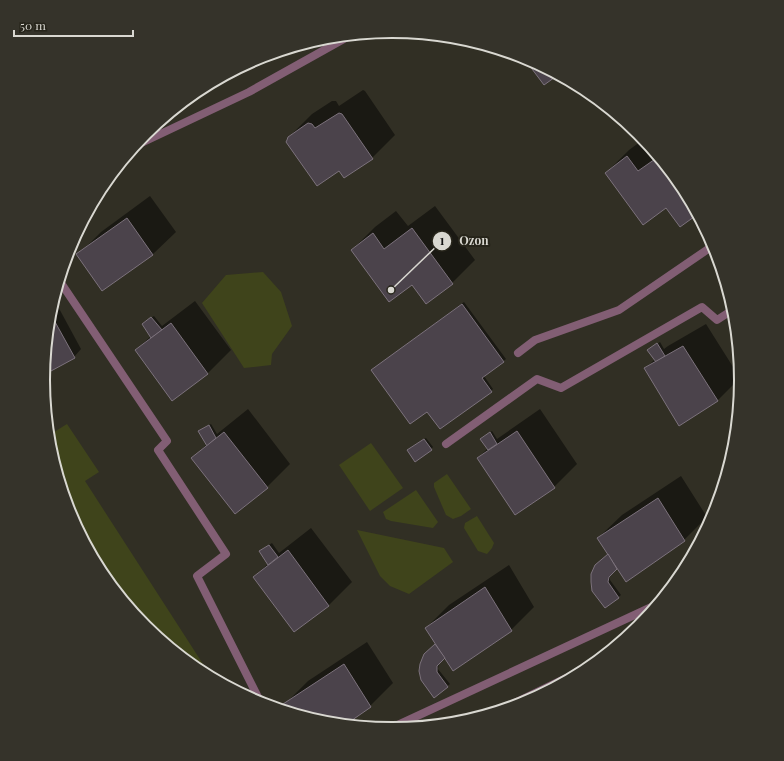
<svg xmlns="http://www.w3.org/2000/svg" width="784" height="761" font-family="'Playfair Display',serif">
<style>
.green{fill:#3f441b}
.shadow{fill:#0007}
.building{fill:#4b434b;stroke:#7c727c}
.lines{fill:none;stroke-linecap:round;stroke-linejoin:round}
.lane{stroke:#825e74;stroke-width:8}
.street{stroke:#825e74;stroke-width:8}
.rim{fill:none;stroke:#d9d8d1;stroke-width:2}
.leader{fill:none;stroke:#d9d8d1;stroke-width:1.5}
.callout-dot{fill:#d9d8d1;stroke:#27251b;stroke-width:1.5}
.mark-label{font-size:12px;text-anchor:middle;font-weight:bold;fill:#111}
.callout-label{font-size:12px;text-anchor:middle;font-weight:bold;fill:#d9d8d1;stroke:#27251b;stroke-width:4;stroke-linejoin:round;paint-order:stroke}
</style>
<rect width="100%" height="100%" fill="#312f24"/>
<!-- green -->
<g class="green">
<polygon points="263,272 281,292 292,326 272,354 271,365 244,368 202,303 226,275"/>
<polygon points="46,420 54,432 67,424 99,472 85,481 212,678 198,671 145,627 138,620 68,510 49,448"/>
<polygon points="371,443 403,488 370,511 339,465"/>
<polygon points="447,474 471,509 461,516 453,519 446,515 434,487 434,483"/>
<polygon points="416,490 438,522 433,528 391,521 386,519 383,512"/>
<polygon points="477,516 494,543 492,548 487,554 478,551 464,528 465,523"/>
<polygon points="357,530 444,548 453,562 409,594 390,586 380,576"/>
</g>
<!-- shadow -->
<g class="shadow">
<polygon points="363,90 365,91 395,135 372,158 339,170 289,137 312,114 332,101 336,101 339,106"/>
<polygon points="644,139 683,187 697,213 667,207 606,173 629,150"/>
<polygon points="150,196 176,232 152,255 78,255 101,232"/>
<polygon points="435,206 475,260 452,283 412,284 352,250 375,227 396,211 408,226"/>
<polygon points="55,301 81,349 74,357 51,369 45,358 49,312 52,302"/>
<polygon points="195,301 231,350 208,373 172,399 136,350 151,336 145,322 154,316 162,326"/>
<polygon points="464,302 506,359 484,376 493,389 491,391 428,410 372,370"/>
<polygon points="706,324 740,378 717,401 645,369 655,359 651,348 660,342 664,349 668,346"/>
<polygon points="248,409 290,464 267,487 235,512 193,458 207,444 202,429 211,424 217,434"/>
<polygon points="540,409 577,464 554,487 478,458 488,448 481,439 483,437 492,431 497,439"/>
<polygon points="426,438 433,447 431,449 411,448"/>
<polygon points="681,476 707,517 684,540 617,567 610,574 610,580 621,595 605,607 609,554 598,538 622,515"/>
<polygon points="311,528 352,582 329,605 294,631 254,577 268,564 263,549 272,543 279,553"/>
<polygon points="509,565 534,607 511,630 445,657 439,663 438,669 450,684 434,696 425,655 436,644 426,628 449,605"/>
<polygon points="367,642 393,683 370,706 343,725 324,723 290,713 285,704 308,681"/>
</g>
<!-- building -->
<g class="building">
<polygon points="523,57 526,58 558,75 544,85"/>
<polygon points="339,113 342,114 373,159 344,178 339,171 317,186 286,142 287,140 288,137 308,123 312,124 315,128"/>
<polygon points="627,156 638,171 658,157 683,187 698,214 680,227 666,208 643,225 605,173"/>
<polygon points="127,218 153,255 102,291 76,254"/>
<polygon points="412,228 453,284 426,304 412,285 389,302 351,250 373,233 384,249"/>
<polygon points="462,304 504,362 482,378 492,392 440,429 427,412 410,424 371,370"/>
<polygon points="49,311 75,358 51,371 45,359"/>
<polygon points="151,317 162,330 151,338 142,324"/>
<polygon points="171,323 208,374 172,401 135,350"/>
<polygon points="657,343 665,356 656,362 647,350"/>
<polygon points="683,346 718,401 679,426 644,368"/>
<polygon points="209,425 216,438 207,446 198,431"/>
<polygon points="517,431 555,488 515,515 477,458"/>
<polygon points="224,432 268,488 235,514 191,458"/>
<polygon points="490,432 497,444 488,450 480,439"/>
<polygon points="424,439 432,450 415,462 407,450"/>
<polygon points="658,498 685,541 626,582 597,538"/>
<polygon points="269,545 278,557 268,565 259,551"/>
<polygon points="288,550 329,606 294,632 253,577"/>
<polygon points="608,554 617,569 609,577 608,582 619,598 605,608 592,591 591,582 591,574 595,565"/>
<polygon points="485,587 512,631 453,671 425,628"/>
<polygon points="435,644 445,658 437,666 437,672 448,687 434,698 421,680 419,671 420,664 424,654"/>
<polygon points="344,664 371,707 345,725 324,723 289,713 283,704"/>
</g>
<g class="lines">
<!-- lane -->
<g class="lane">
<polyline points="135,146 249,92 351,35"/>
<polyline points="59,280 167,441 158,450 226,554 197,576 262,705"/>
<polyline points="518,353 535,340 619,310 714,245"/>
<polyline points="446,444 537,379 561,388 702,307 717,320 734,309"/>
<polyline points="492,714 595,664"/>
</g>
<!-- street -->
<polyline class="street" points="387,730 658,604"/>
</g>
<!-- crop -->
<path d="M0 0H784V761H0ZM50 380a342 342 0 1 1 684 0a342 342 0 1 1-684 0Z" fill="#35332a" fill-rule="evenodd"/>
<path class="rim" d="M50 380a342 342 0 1 1 684 0a342 342 0 1 1-684 0Z"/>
<!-- callouts -->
<path class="leader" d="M391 290L442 241"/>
<g class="callout-dot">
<circle cx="391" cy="290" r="4"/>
<circle cx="442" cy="241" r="10"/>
</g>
<g class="mark-label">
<text x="442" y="245">1</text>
</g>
<g class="callout-label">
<text x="474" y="245">Ozon</text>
</g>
<!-- scale -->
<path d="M14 30v6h119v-6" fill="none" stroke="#d9d8d1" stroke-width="2"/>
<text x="20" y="30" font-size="12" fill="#d9d8d1" stroke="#27251b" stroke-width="3" paint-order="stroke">50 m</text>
</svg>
